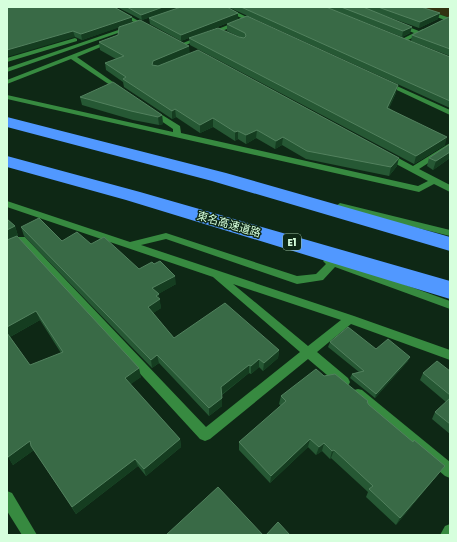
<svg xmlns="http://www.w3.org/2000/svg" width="457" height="542" font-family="Poppins,'Noto Sans JP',sans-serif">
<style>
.green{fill:#323311}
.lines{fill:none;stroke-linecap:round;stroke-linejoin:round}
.minor{fill:#378a40;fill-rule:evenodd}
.highway{fill:#5198ff;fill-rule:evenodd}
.wall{fill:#265834;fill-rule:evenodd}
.shaded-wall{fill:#153d20}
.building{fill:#396a46;stroke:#52815e}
.labels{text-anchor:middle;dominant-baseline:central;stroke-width:3;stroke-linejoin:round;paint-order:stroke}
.shield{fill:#0e2815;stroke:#9abea1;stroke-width:1}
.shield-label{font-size:10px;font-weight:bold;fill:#d6ffdd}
.street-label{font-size:11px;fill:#d6ffdd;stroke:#0e2815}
</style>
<rect width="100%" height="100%" fill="#0e2815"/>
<!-- green -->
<polygon class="green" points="419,7 450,7 450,18"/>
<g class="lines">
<!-- minor -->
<g class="minor">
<polygon points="107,7 114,7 151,28 146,29"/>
<polygon points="218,7 226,7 259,23 254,24"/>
<polygon points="410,7 418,7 450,18 450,22"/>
<polygon points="238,21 241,23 240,24 183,46 178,45"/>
<polygon points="397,24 401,24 419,31 423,29 426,31 404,42 400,42 400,40 414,33 397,26"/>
<polygon points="130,26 135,27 7,72 7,68"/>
<polygon points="75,38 77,39 77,41 7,62 7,58"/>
<polygon points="110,40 115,41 77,57 123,89 123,91 119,91 71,59 7,84 7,80"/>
<polygon points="384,82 388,82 450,110 450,115 384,84"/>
<polygon points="7,95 173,132 173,129 148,112 148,108 151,108 180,126 181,133 418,186 428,181 383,157 383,153 389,153 413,166 450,143 450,149 419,169 450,185 450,192 434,184 419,192 7,99"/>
<path d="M7 201 130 242 166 233 297 276 316 274 326 264 323 261 328 257 450 301V309L335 267 323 280 297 284 166 239 141 245 354 316 450 350V360L351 324 317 352 348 378 350 382 348 386 344 387 340 386 308 359 210 439 205 441 200 439 21 244 7 249V242L19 237H25L206 427 300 352 213 277 7 207ZM233 284 341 320 308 346Z"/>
<polygon points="340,203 450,230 450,236 337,208 336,206"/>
<polygon points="358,389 362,390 450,462 450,478 445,476 354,398 352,394 354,390"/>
<polygon points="7,491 12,493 37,535 22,535 7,511"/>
<polygon points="450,524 450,535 440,535 445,526"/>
</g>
<!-- highway -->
<g class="highway">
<polygon points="7,117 226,173 450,237 450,251 212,181 7,127"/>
<polygon points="7,156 140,192 450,281 450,299 126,200 7,167"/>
</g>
</g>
<!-- wall -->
<g class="wall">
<polygon points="7,7 132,17 132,23 189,46 189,53 397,166 389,176 306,159 282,145 275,149 256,138 246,144 238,139 235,141 213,127 200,133 176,117 172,119 124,87 123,82 106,70 105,63 116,59 100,50 99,42 118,35 119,27 82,40"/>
<polygon points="117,7 180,7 142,20"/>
<polygon points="228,7 326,7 450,57 450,108"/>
<polygon points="326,7 421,7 438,19 419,28 377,13 410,33 402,37"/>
<polygon points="450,17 450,56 411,41 412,35"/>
<polygon points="149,18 238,19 181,41 150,24"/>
<polygon points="227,24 396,93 389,108 445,145 414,164 190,45 189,38 240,37 227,31"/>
<polygon points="80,97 162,115 163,124 159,125 133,120 82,105"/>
<polygon points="450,144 450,158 433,170 427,166 429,158"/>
<path d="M7 219 15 226 18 236 15 237 141 377 130 384 180 439 181 447 146 476 138 466 76 514 34 450 13 465 7 455ZM40 320 61 353 30 365 10 337Z"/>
<polygon points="21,227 62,241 91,244 139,269 176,284 158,294 161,308 153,313 174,338 279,350 278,358 263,371 259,367 251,374 249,373 222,395 222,406 209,416 159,363 152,368 24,236"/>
<polygon points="330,342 376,349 408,361 375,398 350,378 352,374 359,372 328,347"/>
<polygon points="450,371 450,434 432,419 435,412 446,402 420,380 423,373"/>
<polygon points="324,376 367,403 369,405 439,473 396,525 366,497 368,492 331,458 330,459 322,451 316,455 308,447 270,483 239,450 239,442 281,406 279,404 281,396"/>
</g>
<!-- shaded-wall -->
<g class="shaded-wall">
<polygon points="163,7 180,7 142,20 141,15"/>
<polygon points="238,13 238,19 181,41 181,35"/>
<polygon points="440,13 438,19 419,28 420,22"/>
<polygon points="132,17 132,23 82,40 81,34"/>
<polygon points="412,27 410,33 402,37 403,31"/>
<polygon points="73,31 75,37 7,57 7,50"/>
<polygon points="189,46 190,54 153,73 152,65 153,61"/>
<polygon points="398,85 396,93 386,115 387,108"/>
<polygon points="175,109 176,117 172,119 172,111"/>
<polygon points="162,115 163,124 159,125 158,117"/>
<polygon points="213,118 213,127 200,133 200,125"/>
<polygon points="257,130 256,138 246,144 246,135"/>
<polygon points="238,131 238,139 235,141 235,132"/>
<polygon points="283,137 282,145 275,149 276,141"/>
<polygon points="447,137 445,145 414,164 416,156"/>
<polygon points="450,152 450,158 433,170 436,161"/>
<polygon points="399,158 397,166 389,176 391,167"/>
<polygon points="15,226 18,236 7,240 7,230"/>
<polygon points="175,276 176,284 153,297 152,288"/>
<polygon points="159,294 161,308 149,316 148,307 156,296"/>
<polygon points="36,311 40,320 8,338 7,335 7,327"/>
<polygon points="279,350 278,358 263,371 264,363"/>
<polygon points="157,355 159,363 152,368 151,360"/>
<polygon points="410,357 408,361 375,398 376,394"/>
<polygon points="259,359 259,367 251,374 251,366"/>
<polygon points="249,365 249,373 221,395 221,387"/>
<polygon points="139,368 141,377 127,387 125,378"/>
<polygon points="222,398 222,406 209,416 209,408"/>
<polygon points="180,439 181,447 146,476 144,469"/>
<polygon points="310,439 308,447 270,483 271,476"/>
<polygon points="30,441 34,450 13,465 8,457"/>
<polygon points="324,443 322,451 316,455 319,447"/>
<polygon points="334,450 331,458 330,459 332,451"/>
<polygon points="135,459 138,466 76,514 72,507"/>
<polygon points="445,466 439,473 396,525 400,518"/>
</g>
<!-- building -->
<g class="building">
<polygon points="7,7 114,7 132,17 81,34 73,31 7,50"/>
<polygon points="127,7 163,7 141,15"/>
<polygon points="181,7 227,7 238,13 181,35 149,18"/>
<polygon points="241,7 326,7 450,57 450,101"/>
<polygon points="341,7 363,7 412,27 403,31"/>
<polygon points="378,7 421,7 440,13 420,22"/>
<polygon points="247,16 398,85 387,108 447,137 416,156 189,38 218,28 239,37 244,38 246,36 245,33 227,24"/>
<polygon points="449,17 450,17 450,49 412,35"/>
<polygon points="140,20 189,46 153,61 152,65 158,66 198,50 399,158 391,167 307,151 283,137 276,141 257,130 246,135 238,131 235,132 213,118 200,125 175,109 172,111 123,79 126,77 105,63 124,56 99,42 118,35 119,27"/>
<polygon points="113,82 162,115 158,117 131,111 80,97"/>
<polygon points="450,144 450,152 436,161 429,158"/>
<polygon points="39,218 62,241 77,232 91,244 104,237 139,269 152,262 154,264 160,261 175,276 152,288 159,294 156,296 160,299 148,307 174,338 225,303 279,350 264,363 259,359 251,366 249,365 221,387 222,398 209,408 157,355 151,360 21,227"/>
<polygon points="7,219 15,226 7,230"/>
<polygon points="17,236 139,368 125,378 180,439 144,469 135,459 72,507 31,446 30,441 8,457 7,455 7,333 30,365 63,352 36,311 7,327 7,240"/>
<polygon points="348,327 376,349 388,339 410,357 376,394 352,374 364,371 330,342"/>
<polygon points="437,361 450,371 450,395 423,373"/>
<polygon points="316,369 324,376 335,374 368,401 367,402 369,405 413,442 414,440 445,466 400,518 369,489 373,486 334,450 332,451 324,443 319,447 310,439 271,476 239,442 286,401 281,396"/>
<polygon points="450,398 450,424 435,412"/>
<polygon points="218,487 263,535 166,535"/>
<polygon points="278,522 290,535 266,535"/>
</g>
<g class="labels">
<!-- shield labels -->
<rect class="shield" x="283" y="234" width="18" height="16" rx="3"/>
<g class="shield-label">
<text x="292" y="242">E1</text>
</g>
<!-- street labels -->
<g class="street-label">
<text transform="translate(229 224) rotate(16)">東名高速道路</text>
</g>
</g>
<!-- border -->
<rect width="457" height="542" fill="none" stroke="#d6ffdd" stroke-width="16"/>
</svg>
